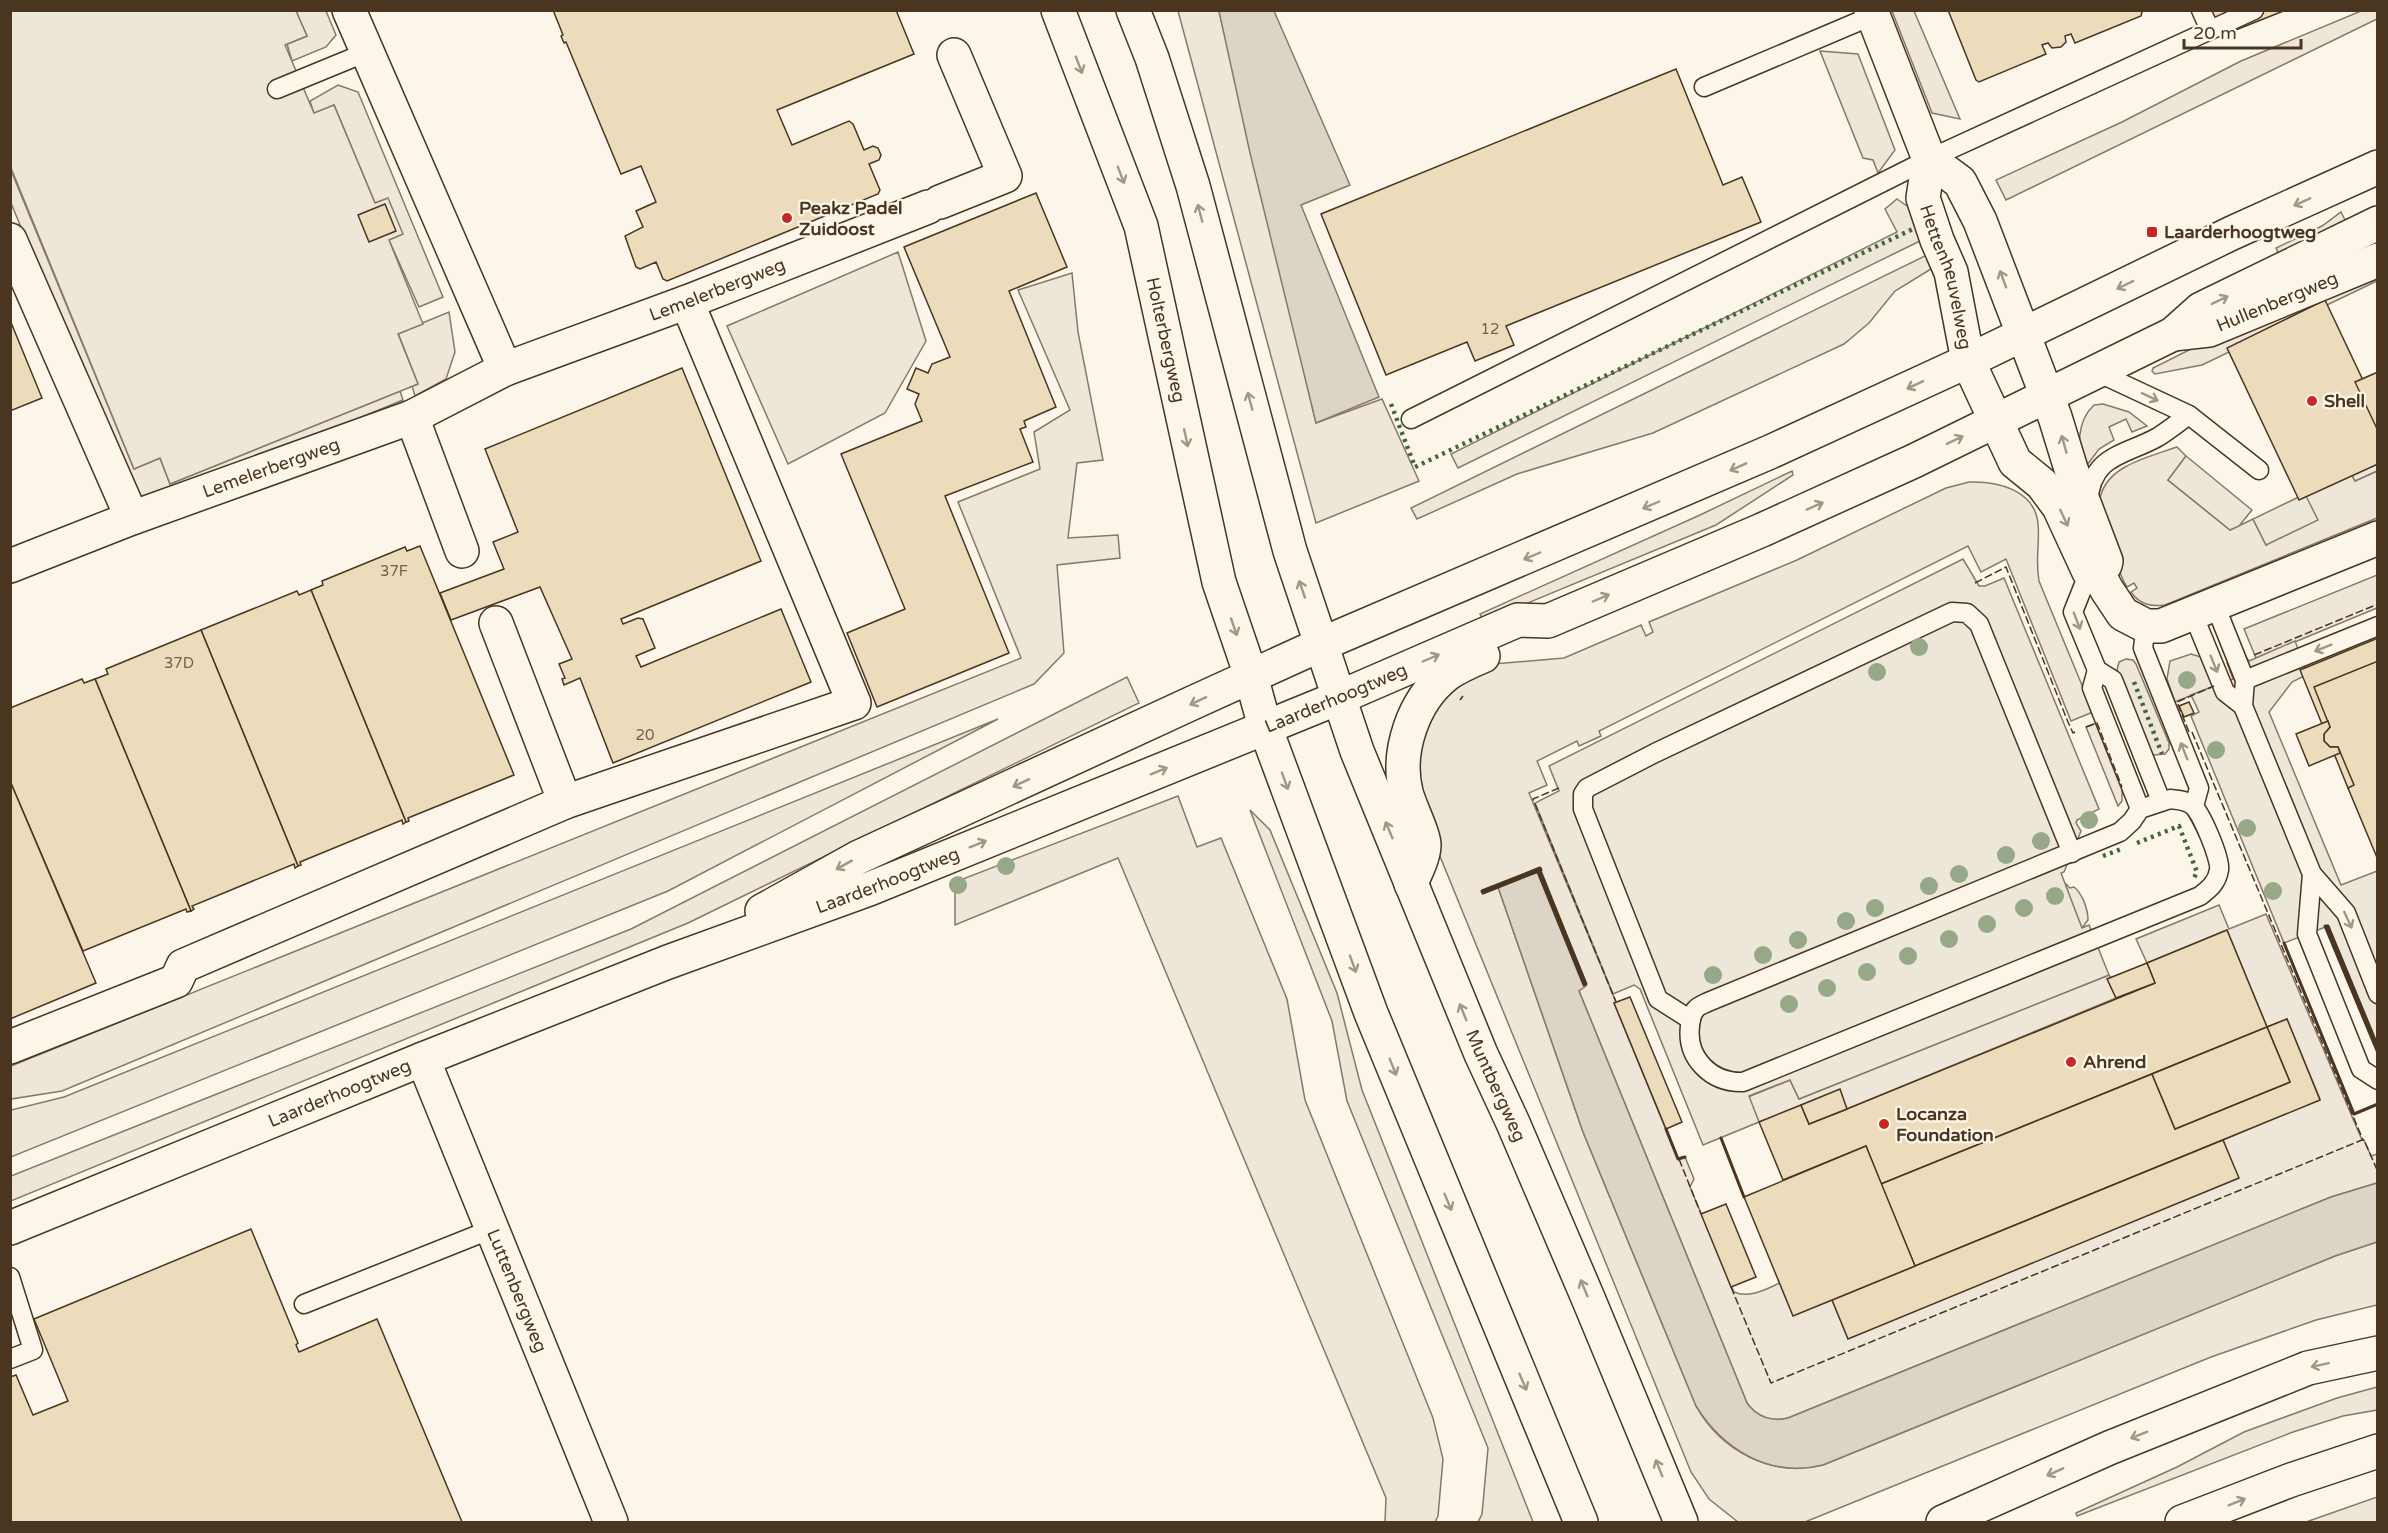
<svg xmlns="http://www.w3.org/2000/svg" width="2388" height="1533" font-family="'Varela Round',sans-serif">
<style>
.green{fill:#ede6d9;stroke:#887966;stroke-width:1.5}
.parking{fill:#ede7d9;stroke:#887966;stroke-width:1.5}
.water{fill:#dcd4c6;stroke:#887966;stroke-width:1.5}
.building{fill:#ecdcbc;stroke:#4a3520;stroke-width:1.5}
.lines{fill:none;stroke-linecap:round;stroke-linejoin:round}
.lane-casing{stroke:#4a3520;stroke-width:21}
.street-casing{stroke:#4a3520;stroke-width:36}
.secondary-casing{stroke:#4a3520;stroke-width:36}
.highway-casing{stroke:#4a3520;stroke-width:36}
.lane{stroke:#fbf6e9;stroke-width:18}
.street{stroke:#fbf6e9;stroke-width:33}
.secondary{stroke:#fbf6e9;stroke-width:33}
.highway{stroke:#fbf6e9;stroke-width:33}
.hedge{stroke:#436837;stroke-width:4.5;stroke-dasharray:3 4.5;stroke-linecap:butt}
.fence{stroke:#4a3520;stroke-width:1.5;stroke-dasharray:8 3;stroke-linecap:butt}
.wall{stroke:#4a3520;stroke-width:3}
.tree{fill:#96a887}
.oneway{stroke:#a29684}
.poi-dot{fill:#c62828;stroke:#fbf6e9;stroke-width:2}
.labels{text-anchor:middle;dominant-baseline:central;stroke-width:4.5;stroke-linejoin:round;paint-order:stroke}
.number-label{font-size:15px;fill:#725f47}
.poi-label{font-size:18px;font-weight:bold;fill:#4a3520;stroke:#fbf6e9;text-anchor:start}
.street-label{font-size:18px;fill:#4a3520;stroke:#fbf6e9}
</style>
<rect width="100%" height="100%" fill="#fbf6e9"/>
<!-- green -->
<g class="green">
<polygon points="296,11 326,11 336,35 326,47 292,61 287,44 307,36"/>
<polygon points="1178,11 1219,11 1316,423 1382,399 1419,481 1316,523"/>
<polygon points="1892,11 1914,11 1960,119 1932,113"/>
<polygon points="2361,11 2377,11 2377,19 2006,200 1996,180 2122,122 2241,61"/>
<polygon points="1820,51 1858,54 1895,150 1878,173 1873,160 1863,158"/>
<polygon points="338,85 358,92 443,297 419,307 389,240 387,199 375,203 334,105 314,114 310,101"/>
<polygon points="10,168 134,469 160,458 170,484 400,391 403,400 206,481 147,500 131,494 11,203"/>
<polygon points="1897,199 1917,213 1926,238 1458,468 1451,454 1897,232 1885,209"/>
<polygon points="2341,212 2347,224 2280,256 2276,248 2322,226"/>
<polygon points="898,252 926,341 885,413 788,464 727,326"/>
<polygon points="1931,253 1931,269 1895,291 1869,323 1844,344 1653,433 1517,474 1417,519 1411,508"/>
<polygon points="2377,272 2377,281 2202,365 2155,374 2152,371 2153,368 2209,340"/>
<polygon points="1072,273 1078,332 1103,460 1077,463 1068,538 1118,535 1120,558 1057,565 1064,653 1034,684 62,1091 11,1099 11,1066 1021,658 958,502 1040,469 1034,432 1070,410 1018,290"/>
<polygon points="449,312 455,352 446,379 415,396 412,386 418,384 398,333"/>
<path d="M2103 404 2129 412 2147 426 2132 432 2126 419 2109 427 2114 440 2099 449 2082 472C2079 448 2075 423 2094 405Z"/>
<path d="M2177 447 2186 456 2168 480 2230 530 2253 519 2266 545 2305 494 2350 471 2355 481 2377 471V518L2165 605C2152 607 2139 604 2131 592L2137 588 2134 583 2127 587 2124 582C2108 543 2076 495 2125 467 2141 458 2160 453 2177 447Z"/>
<polygon points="1792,471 1793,475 1716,525 1484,621 1480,614 1700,515"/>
<path d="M1969 482C1998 481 2035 490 2038 524 2040 544 2035 558 2039 581L2093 712 2071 721 2006 559 1981 572 1968 546 1599 731 1601 736 1579 746 1577 741 1537 761 1547 785 1529 793 1616 1002 1614 1003 1678 1159 1685 1157 1694 1179 1690 1187 1734 1292C1749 1299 1766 1289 1780 1283L1793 1315 1832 1300 1848 1338 2238 1178 2223 1140 2320 1099 2287 1019 2267 1027 2227 930 2147 963 2136 939 2219 905 2229 929 2266 914 2362 1140H2364L2371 1156 2377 1154V1183L2331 1197 1788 1418C1772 1422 1757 1418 1747 1403L1579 991 1586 984 1540 868 1483 891 1484 893 1498 887 1583 1132 1696 1406C1721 1451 1772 1478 1823 1465L2335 1256 2377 1242V1305L2316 1320 2211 1357 1805 1522H1738L1709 1499 1691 1472 1424 817 1418 793 1419 746 1438 705 1468 677 1493 664 1564 658 1641 625 1646 636 1653 632 1649 622 1797 560 1946 488Z"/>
<polygon points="2377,575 2377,608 2256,658 2244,629"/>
<polygon points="2191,654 2201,657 2214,686 2175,702 2167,679 2170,661"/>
<polygon points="2126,659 2133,660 2136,664 2169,743 2169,749 2165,754 2154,755 2150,752 2117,670 2119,662"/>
<polygon points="1127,677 1139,703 688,923 11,1201 11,1176 631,929"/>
<polygon points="998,719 668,891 11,1157 11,1110 64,1097"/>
<polygon points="2097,723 2122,787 2122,801 2118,806 2086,727"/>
<polygon points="1178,796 1197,847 1221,838 1287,999 1305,1100 1433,1418 1443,1459 1438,1516 1435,1522 1385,1522 1386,1498 1118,858 955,925 955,882"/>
<polygon points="1250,810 1270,830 1337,993 1362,1090 1533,1522 1478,1522 1482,1514 1488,1448 1347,1101 1332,1021"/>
<path d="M2065 883 2070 888 2074 887C2082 893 2088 909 2088 920L2082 928H2080Z"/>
<polygon points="2109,975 2111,978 2108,980 2116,998 1847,1109 1839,1090 1759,1122 1748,1097 1790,1080 1799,1099"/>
<polygon points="2377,1387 2377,1410 2343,1416 2293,1432 2077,1516 2076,1513 2177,1467 2244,1432 2337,1398"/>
<polygon points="2377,1497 2377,1522 2306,1522"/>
</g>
<!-- parking -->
<g class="parking">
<polygon points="10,11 296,11 307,36 285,45 314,113 334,105 375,203 388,198 403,234 389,240 423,324 398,334 418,384 170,484 160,458 134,469 11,168"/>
<polygon points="2377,446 2377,471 2355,481 2344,459"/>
<polygon points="2186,456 2252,510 2239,526 2230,530 2168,480"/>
<polygon points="2305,494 2318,520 2266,545 2253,519"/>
<polygon points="1963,559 1979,586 1985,586 2004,578 2099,809 2077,820 2076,823 2081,831 2064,872 2061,873 2082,928 2089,925 2109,975 1799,1099 1790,1080 1749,1096 1759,1122 1703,1145 1640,989 1634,985 1613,994 1535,803 1559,791 1549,766"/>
<polygon points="2295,641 2308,674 2292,682 2269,712 2341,885 2377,871 2377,1047 2328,926 2284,943 2191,716 2199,712 2191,695 2233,679 2227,663 2245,656 2249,661"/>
</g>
<!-- water -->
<g class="water">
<polygon points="1219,11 1274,11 1350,185 1301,205 1379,397 1316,423 1250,153"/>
<path d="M1538 872 1586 986 1579 991 1747 1403C1757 1417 1772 1422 1788 1418L2331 1197 2377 1183V1242L2335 1256 1823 1465C1770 1478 1723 1450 1696 1406L1583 1132 1498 887Z"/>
</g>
<!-- building -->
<g class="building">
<polygon points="553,10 896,10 914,54 777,110 792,145 849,121 853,124 864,150 873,146 878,148 881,155 879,160 869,164 880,190 878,194 667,281 663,279 656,262 640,269 636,267 625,236 643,227 636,211 656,202 641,166 621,174 566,42 564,43 561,36 563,35"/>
<polygon points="1948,10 2142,10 2142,12 2141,16 2075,43 2071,34 2065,36 2066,42 2061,47 2052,48 2048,43 2042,45 2046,54 1979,82 1976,80"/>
<polygon points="2207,10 2286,10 2218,37"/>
<polygon points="1676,69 1723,185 1742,177 1761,222 1506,326 1514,345 1475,361 1467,342 1386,375 1321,214"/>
<polygon points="1036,193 1067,267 1009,291 1056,407 1024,421 1026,427 1020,429 1033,462 945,496 1009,653 877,707 847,633 905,609 841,454 922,421 915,404 919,394 907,389 916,368 928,373 932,364 950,357 904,247"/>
<polygon points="385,204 396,231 369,242 358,215"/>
<polygon points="2325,300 2378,412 2378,464 2299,500 2227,348"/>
<polygon points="10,320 42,398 10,411"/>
<polygon points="682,368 761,561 621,619 623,624 638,618 643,619 655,648 636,656 641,667 781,609 811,682 613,763 580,678 564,685 562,679 565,678 559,664 572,659 540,587 451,620 440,593 504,569 493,542 518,532 485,449"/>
<polygon points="2378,372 2378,431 2355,382"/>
<polygon points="420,546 514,775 408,818 409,821 406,822 311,590 323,585 322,581 405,547 407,551"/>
<polygon points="311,590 406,822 403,824 402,820 300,862 301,865 298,866 201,630 297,591 299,595"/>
<polygon points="201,630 298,866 295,868 294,864 231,890 192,906 194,909 191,911 95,679 108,674 106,669"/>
<polygon points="2378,638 2378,776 2348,788 2300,670"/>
<polygon points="2378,661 2378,860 2348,788 2354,785 2338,747 2330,747 2324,741 2324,734 2330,727 2314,687"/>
<polygon points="82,679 84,683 95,679 191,911 187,912 186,909 83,951 10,781 10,708"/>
<polygon points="2189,702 2194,713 2184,717 2179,706"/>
<polygon points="2328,721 2330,727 2324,734 2324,741 2330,747 2338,747 2340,753 2309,766 2296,734"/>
<polygon points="10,781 96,983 10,1019"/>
<polygon points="2227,930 2267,1027 1881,1184 1866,1146 1783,1180 1759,1122 1801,1105 1809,1124 1847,1109 2155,983 2147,963"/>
<polygon points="2147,963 2155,983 2116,998 2107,979"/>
<polygon points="1630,997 1682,1122 1666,1129 1614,1003"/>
<polygon points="2287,1019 2320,1100 1915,1266 1881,1184 2152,1074 2175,1129 2290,1082 2267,1027"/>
<polygon points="2267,1027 2290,1082 2175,1129 2152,1074"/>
<polygon points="1840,1089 1847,1109 1809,1124 1801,1105"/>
<polygon points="2223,1140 2239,1178 1848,1339 1832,1300"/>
<polygon points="1866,1146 1915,1266 1793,1316 1744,1197"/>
<polygon points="1726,1204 1756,1277 1731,1287 1701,1214"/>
<polygon points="251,1229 298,1343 296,1345 299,1352 377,1319 462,1522 10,1522 10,1377 16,1375 33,1415 68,1401 34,1319"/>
</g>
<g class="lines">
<!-- lane casing -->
<g class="lane-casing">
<g id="lane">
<polyline points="2201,10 2210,30"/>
<polyline points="1704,87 1874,15"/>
<polyline points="277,89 367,52"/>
<polyline points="2097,372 2189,415 2259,470"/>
<polyline points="1411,419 1929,159 2254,10"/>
<path d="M2088 502C2092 454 2124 456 2158 437 2169 430 2179 422 2189 415"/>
<polyline points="2089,572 2073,612 2097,670 2113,680 2161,801"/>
<polyline points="2215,605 2245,680 2243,706 2312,874 2346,913 2378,994"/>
<polyline points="2193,614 2225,692 2243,706"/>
<polyline points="2146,626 2143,648 2199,788 2194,806"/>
<polyline points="2097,670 2092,688 2140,809"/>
<polyline points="2245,680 2378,626"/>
<path d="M2170 799C2177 800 2186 800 2192 805 2201 812 2221 859 2219 870 2217 883 2209 889 2200 896L1743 1082C1711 1083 1686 1058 1690 1026 1690 1021 1692 1013 1696 1009 1698 1006 1704 1004 1708 1002L2120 832 2132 821 2140 809Z"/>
<polyline points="2312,874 2307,934 2361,1069 2378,1080"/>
<polyline points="1691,1020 1658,999 1583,809 1583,794 1587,788 1655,753 1952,612 1967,613 1979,624 2072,853"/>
<polyline points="10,1277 33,1350 10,1359"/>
<polyline points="304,1304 492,1229"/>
</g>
</g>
<!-- street casing -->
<g class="street-casing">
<g id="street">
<polyline points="349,10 505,369"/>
<path id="s1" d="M1871 10 1929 159 1923 198 1937 240 1951 272 1968 361 2015 462 2042 484 2059 507 2089 572 2101 579 2107 590 2123 614 2146 626H2161L2378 538"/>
<polyline points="1929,159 1960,182 1980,221 2055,417 2071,469 2106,561 2105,565"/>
<polyline points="940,202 1005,176 954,55"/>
<polyline points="10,240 132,518"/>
<path id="s2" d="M2173 334 2209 330 2378 260"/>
<polyline points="412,417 462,551"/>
<path id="s3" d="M10 566 132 518 412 417 505 369 687 302 928 207"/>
<polyline points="496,623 565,802 854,703 687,302"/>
<polyline points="10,1047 176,981 183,966 565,802"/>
<path id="s4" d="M423 1059 611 1522"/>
</g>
</g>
<!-- secondary casing -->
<g class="secondary-casing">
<g id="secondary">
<path id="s5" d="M1058 10 1141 226 1219 582 1251 676 1265 727 1371 1013 1581 1522"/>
<path id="s6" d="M1133 10 1152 58 1193 186 1290 551 1357 751 1481 1054 1513 1123 1588 1298 1681 1522"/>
<path d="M1411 884C1415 873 1424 857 1424 845 1424 834 1409 805 1406 792 1396 752 1413 701 1446 675 1457 667 1471 661 1483 656"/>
<polyline points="762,911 859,857 1190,704 1322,644 1770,452 1968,361 2232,233 2378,167"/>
<path id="s7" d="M10 1228 423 1059 668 962 869 889 1338 698 1518 620 1548 621 1762 530 1914 461 2173 334 2201 309 2378 223"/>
</g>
</g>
<!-- highway casing -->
<g class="highway-casing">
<g id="highway">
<polyline points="1943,1522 2109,1448 2308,1368 2378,1353"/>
<polyline points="2182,1522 2291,1480 2378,1451"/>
</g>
</g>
<!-- lane -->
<use href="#lane" class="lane"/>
<!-- street -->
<use href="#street" class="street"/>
<!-- secondary -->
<use href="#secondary" class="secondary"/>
<!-- highway -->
<use href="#highway" class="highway"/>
<!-- hedge -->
<g class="hedge">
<polyline points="1391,404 1415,467 1915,228"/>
<polyline points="2134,682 2162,754"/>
<polyline points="2137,843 2179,826 2197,872 2194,878"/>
<polyline points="2103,856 2124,848"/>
</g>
<!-- fence -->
<g class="fence">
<polyline points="1975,583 2006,567 2068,722 2073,733 2075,732"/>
<polyline points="2254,655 2378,604"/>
<polyline points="1460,700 1463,696"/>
<polyline points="2086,727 2097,723 2122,787"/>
<polyline points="2189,732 2177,702 2214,686"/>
<polyline points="2192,732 2363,1140"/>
<polyline points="1559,788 1533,799 1616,1002"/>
<polyline points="1679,1159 1701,1214"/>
<polyline points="1731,1287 1771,1383 2362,1140 2364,1140 2378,1172"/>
</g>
<!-- wall -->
<g class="wall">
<polygon points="1540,868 1541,870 1483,893 1482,891"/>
<polygon points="1540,871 1586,984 1584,985 1538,872"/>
<polyline points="2284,943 2354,1114 2378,1104"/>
<polyline points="2378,1047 2328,926 2325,926 2378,1053"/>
<polyline points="1666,1129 1678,1159 1685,1157"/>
<polyline points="1721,1138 1744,1197"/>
</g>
</g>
<!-- trees -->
<g class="tree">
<circle cx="1919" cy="647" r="9"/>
<circle cx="1877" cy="672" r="9"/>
<circle cx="2187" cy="680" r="9"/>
<circle cx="2216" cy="750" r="9"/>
<circle cx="2089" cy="820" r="9"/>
<circle cx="2247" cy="828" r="9"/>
<circle cx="2041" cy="841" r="9"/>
<circle cx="2006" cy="855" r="9"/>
<circle cx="1006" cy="866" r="9"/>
<circle cx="1959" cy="874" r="9"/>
<circle cx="958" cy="885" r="9"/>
<circle cx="1929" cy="886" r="9"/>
<circle cx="2273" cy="891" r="9"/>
<circle cx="2055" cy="896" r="9"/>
<circle cx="1875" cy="908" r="9"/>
<circle cx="2024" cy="908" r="9"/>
<circle cx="1846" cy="921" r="9"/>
<circle cx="1987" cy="924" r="9"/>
<circle cx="1949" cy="939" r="9"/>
<circle cx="1798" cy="940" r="9"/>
<circle cx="1763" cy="955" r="9"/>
<circle cx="1908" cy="956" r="9"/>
<circle cx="1867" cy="972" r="9"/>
<circle cx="1713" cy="975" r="9"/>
<circle cx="1827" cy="988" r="9"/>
<circle cx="1789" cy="1004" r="9"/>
</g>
<!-- one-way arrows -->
<defs><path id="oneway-shaft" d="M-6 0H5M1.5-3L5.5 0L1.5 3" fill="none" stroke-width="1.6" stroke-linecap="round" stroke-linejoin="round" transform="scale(1.5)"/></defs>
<g class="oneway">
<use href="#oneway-shaft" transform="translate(1079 65) rotate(69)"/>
<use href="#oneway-shaft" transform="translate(1121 175) rotate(69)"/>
<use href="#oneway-shaft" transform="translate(2302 202) rotate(156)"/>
<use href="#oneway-shaft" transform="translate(1200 213) rotate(-105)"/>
<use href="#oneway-shaft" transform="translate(2003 279) rotate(-110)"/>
<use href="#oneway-shaft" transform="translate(2125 285) rotate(154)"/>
<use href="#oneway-shaft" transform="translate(2220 300) rotate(-26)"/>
<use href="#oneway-shaft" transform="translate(1915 385) rotate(155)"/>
<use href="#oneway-shaft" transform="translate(2150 397) rotate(25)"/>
<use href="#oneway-shaft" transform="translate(1250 401) rotate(-105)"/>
<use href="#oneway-shaft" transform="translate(1186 438) rotate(78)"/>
<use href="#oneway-shaft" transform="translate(1955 440) rotate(-26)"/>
<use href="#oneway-shaft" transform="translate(2064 444) rotate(-106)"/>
<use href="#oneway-shaft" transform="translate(1738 467) rotate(156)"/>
<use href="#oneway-shaft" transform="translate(1651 505) rotate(157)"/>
<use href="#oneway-shaft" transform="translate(1815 506) rotate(-24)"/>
<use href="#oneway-shaft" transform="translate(2064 518) rotate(65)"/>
<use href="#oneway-shaft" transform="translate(1532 556) rotate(157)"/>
<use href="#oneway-shaft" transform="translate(1302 589) rotate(-109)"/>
<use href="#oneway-shaft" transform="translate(1601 598) rotate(-23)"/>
<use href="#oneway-shaft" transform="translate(2077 621) rotate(69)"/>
<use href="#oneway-shaft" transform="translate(1234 627) rotate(71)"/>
<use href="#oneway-shaft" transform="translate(2323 648) rotate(158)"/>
<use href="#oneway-shaft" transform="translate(1431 658) rotate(-23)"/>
<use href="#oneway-shaft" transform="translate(2214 664) rotate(68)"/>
<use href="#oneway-shaft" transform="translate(1198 701) rotate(155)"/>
<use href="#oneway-shaft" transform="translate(2184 751) rotate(-112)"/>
<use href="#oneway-shaft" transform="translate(1159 771) rotate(-22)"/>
<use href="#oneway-shaft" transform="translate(1285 781) rotate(70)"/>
<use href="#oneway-shaft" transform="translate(1021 783) rotate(155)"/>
<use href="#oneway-shaft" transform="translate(1389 830) rotate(-113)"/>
<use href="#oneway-shaft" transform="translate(978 844) rotate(-22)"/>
<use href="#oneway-shaft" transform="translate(844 865) rotate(151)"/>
<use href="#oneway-shaft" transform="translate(2348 920) rotate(65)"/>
<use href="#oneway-shaft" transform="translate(1353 964) rotate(70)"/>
<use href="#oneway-shaft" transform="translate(1463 1012) rotate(-112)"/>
<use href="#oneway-shaft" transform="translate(1393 1067) rotate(68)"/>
<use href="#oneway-shaft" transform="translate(1448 1202) rotate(67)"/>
<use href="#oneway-shaft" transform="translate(1584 1288) rotate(-113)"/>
<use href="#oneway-shaft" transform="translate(2320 1365) rotate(168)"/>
<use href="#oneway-shaft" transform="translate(1523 1382) rotate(67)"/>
<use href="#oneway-shaft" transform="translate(2139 1435) rotate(158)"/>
<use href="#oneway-shaft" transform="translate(1659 1468) rotate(-112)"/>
<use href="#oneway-shaft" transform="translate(2055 1472) rotate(156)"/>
<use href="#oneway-shaft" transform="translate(2237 1502) rotate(-22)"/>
</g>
<!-- markers -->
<g class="poi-dot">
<circle cx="787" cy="218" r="6"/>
<rect x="2146" y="226" width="12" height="12" rx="3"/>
<circle cx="2312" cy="401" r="6"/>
<circle cx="2071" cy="1062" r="6"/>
<circle cx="1884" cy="1124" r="6"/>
</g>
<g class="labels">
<!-- number labels -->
<g class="number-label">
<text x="1490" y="329">12</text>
<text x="394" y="571">37F</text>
<text x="179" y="663">37D</text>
<text x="645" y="735">20</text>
</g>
<!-- poi labels -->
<g class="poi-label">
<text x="799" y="208">Peakz Padel<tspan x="799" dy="21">Zuidoost</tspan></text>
<text x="2164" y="232">Laarderhoogtweg</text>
<text x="2324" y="401">Shell</text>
<text x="2083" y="1062">Ahrend</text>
<text x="1896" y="1114">Locanza<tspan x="1896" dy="21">Foundation</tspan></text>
</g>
<!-- street labels -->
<g class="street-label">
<text stroke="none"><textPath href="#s1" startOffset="282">Hettenheuvelweg</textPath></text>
<text stroke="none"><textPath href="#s3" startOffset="760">Lemelerbergweg</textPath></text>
<text stroke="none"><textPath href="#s2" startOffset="110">Hullenbergweg</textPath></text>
<text stroke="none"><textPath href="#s5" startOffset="348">Holterbergweg</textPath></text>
<text stroke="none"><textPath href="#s3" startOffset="279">Lemelerbergweg</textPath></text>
<text stroke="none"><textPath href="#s7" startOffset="1428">Laarderhoogtweg</textPath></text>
<text stroke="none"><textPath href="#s7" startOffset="944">Laarderhoogtweg</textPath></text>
<text stroke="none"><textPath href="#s6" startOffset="1137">Muntbergweg</textPath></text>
<text stroke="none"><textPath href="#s7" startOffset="356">Laarderhoogtweg</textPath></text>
<text stroke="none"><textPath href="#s4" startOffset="250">Luttenbergweg</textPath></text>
</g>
</g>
<!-- border -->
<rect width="2388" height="1533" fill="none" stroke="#4a3520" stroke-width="24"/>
<!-- scale -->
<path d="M2184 39v9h117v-9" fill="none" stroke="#4a3520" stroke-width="3"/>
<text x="2193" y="39" font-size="18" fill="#4a3520" stroke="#fbf6e9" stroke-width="4.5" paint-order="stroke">20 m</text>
</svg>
